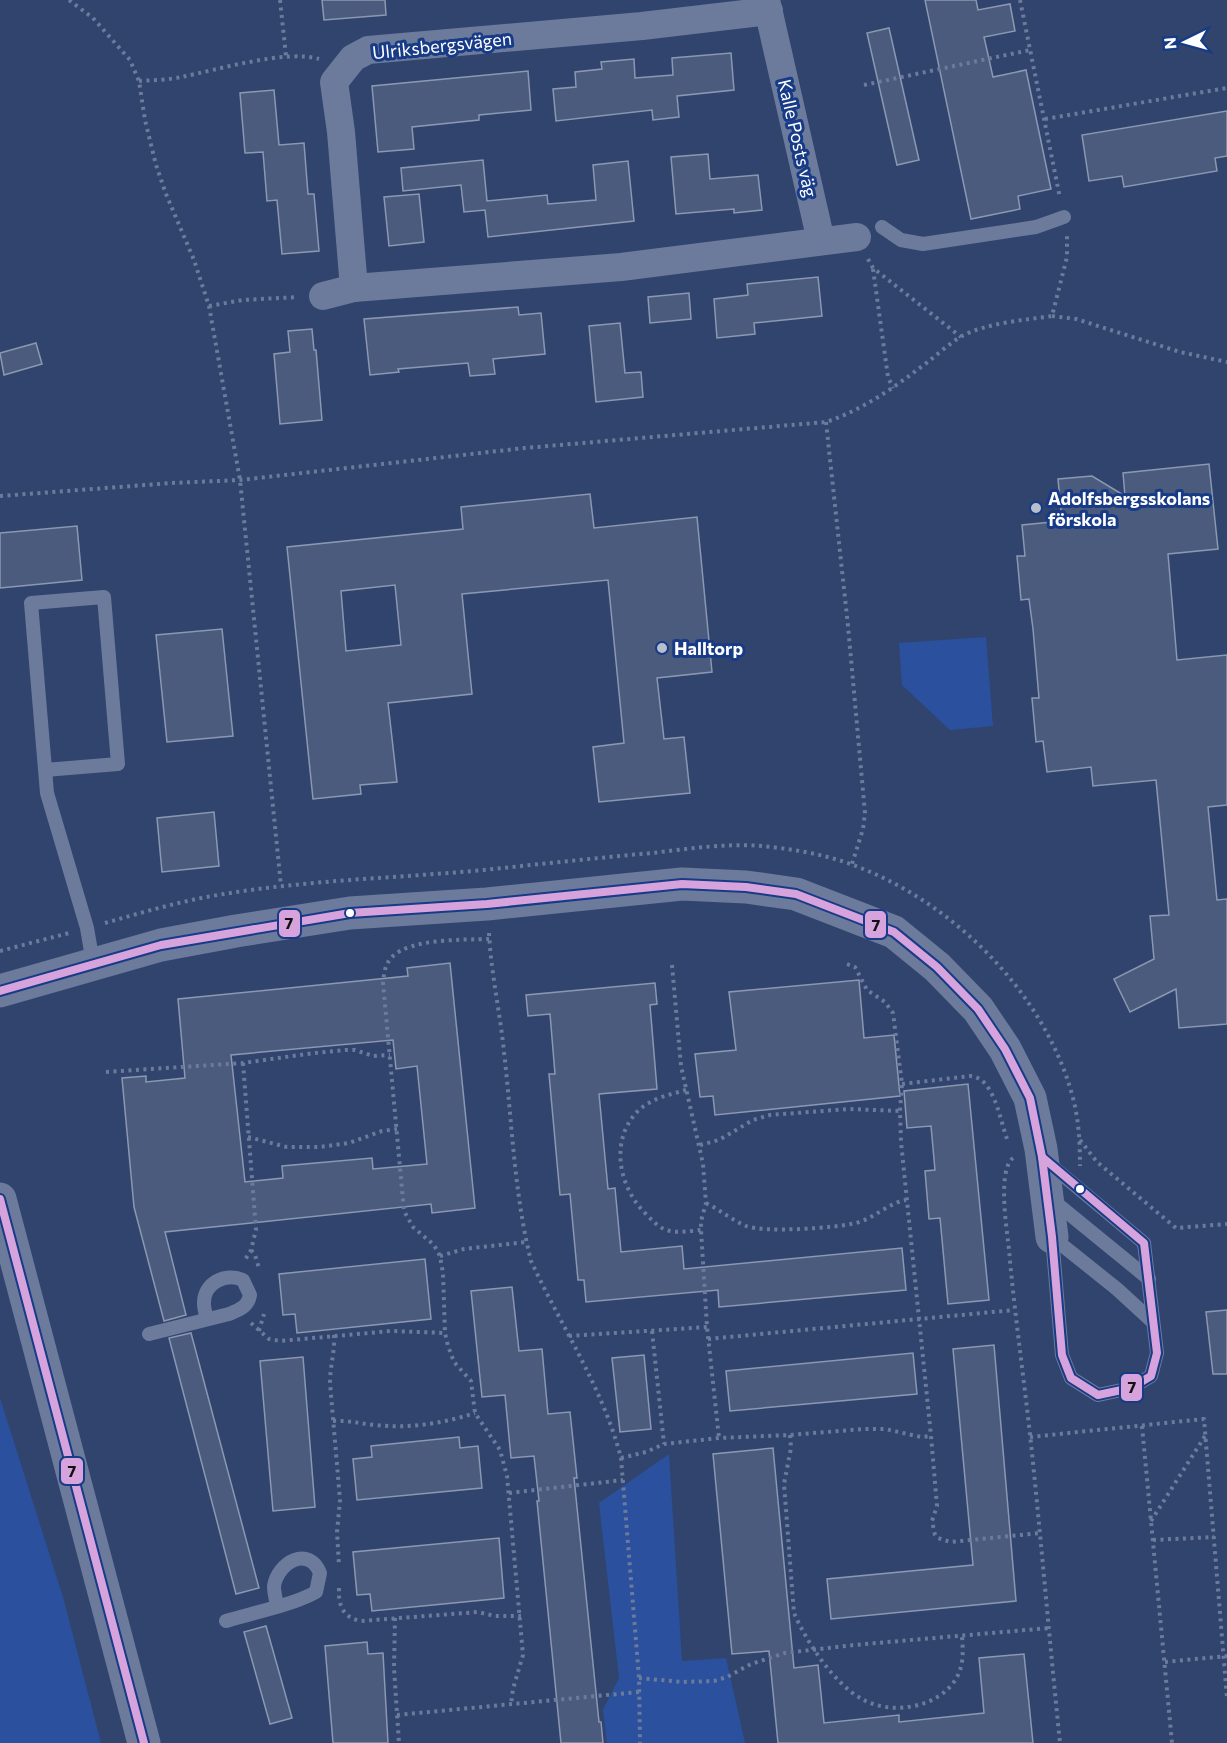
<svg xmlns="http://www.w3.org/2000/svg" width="1227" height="1743" font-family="Commissioner,sans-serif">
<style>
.green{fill:#2b509e}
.building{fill:#4b5b7d;stroke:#8b98b1;stroke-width:1.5;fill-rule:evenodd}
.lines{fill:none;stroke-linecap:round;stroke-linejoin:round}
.path{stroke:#6c7b9b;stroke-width:4;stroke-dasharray:3 4.5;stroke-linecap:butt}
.service{stroke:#6c7b9b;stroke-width:14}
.minor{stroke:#6c7b9b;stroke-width:28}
.tertiary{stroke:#6c7b9b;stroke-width:33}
.bus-1-casing{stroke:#173b87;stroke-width:12}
.bus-1{stroke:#d6a3dc;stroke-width:8}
.poi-dot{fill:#b7becc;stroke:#173b87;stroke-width:2}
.bus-dot{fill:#fff;stroke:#173b87;stroke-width:2}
.labels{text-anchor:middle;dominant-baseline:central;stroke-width:6;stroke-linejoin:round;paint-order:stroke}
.street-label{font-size:18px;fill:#fff;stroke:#173b87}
.poi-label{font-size:18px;font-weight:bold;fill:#fff;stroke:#173b87;text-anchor:start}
.line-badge{stroke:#173b87;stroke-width:2}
.pale-badge-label{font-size:16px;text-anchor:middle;font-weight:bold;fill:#111}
</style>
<rect width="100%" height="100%" fill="#30446e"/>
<!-- green -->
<g class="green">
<polygon points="986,637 993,726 950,730 902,685 899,643"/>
<polygon points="0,1398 63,1597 101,1743 0,1743"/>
<polygon points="669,1454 682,1661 726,1658 745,1743 607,1743 603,1710 619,1678 599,1503"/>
</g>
<!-- building -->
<g class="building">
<polygon points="322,0 385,0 386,15 324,20"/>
<polygon points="925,0 976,0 978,10 1010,4 1015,31 984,37 993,77 1026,70 1051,189 1018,196 1020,209 971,219"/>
<polygon points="889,28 919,160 897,165 867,33"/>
<polygon points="731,53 734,90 677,96 679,117 653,120 652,110 556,121 553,89 576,87 575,72 602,69 601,62 634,59 635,78 673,75 672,58"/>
<polygon points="528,71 531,110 479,115 479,120 412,127 414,149 378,152 372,86"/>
<polygon points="274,90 279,145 304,143 308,194 314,194 319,251 282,254 277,200 267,201 263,152 245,153 240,93"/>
<polygon points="1227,111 1227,156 1215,158 1217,171 1124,187 1122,176 1089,181 1082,135"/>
<polygon points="708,154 710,179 758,175 762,210 734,213 734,209 676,214 671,157"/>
<polygon points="483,160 487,201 547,195 548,204 596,200 593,165 628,161 634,221 488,237 485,210 464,212 461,185 403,191 401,168"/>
<polygon points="419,194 424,242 389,246 384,197"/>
<polygon points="818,277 822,316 754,323 755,334 717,338 714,299 748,295 747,284"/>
<polygon points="689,293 691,319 650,323 648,297"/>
<polygon points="518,307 519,315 541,313 545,354 493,359 495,374 470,376 468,363 398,369 399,372 370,375 364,319"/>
<polygon points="620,323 625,373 641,372 643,397 596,402 589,326"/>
<polygon points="312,329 314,350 316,350 322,420 280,424 274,354 290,352 288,331"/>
<polygon points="36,343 42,364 4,375 0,353"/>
<polygon points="1209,464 1218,549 1168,554 1177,660 1227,655 1227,805 1208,807 1217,900 1227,899 1227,1024 1179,1028 1176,989 1130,1012 1114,979 1154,959 1150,916 1169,915 1156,780 1093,786 1091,767 1047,772 1043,741 1036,742 1032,698 1039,698 1033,629 1029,599 1021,600 1017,556 1025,556 1022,525 1062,521 1058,479 1092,476 1125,496 1123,473"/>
<path d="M590 494 594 528 697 517 712 672 657 678 664 739 684 737 690 793 599 802 593 747 624 743 608 580 462 594 472 694 388 703 397 782 360 785 361 794 313 799 287 547 463 529 461 507ZM395 585 401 645 346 651 341 591Z"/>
<polygon points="77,526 82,580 0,588 0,533"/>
<polygon points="222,629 233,736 167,742 156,635"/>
<polygon points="214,812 219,866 162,872 157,818"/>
<path d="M450 963 475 1208 432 1213 431 1204 165 1232 186 1315 164 1321 134 1207 122 1078 146 1076V1082L185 1078 178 999 408 976 407 968ZM393 1040 396 1069 417 1066 427 1164 373 1169 372 1158 282 1166 283 1178 245 1182 231 1055Z"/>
<polygon points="859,980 864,1038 894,1035 900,1096 715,1115 713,1096 700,1097 695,1054 736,1050 729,992"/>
<polygon points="655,983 657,1004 650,1005 657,1089 599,1094 608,1189 615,1188 621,1252 682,1246 684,1269 902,1248 906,1290 719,1307 718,1290 586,1302 584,1280 578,1280 570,1194 560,1195 549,1074 555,1074 550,1014 528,1016 526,995"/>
<polygon points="968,1084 989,1300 948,1304 940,1218 929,1219 925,1171 935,1170 931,1126 907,1128 904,1091"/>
<polygon points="425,1259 431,1319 297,1333 295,1314 283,1315 279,1274"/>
<polygon points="512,1287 519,1351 542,1349 548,1414 570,1412 577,1478 574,1478 599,1722 601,1722 603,1743 561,1743 537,1501 539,1501 534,1456 511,1458 505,1395 482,1397 471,1291"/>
<polygon points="1227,1310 1227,1374 1213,1374 1206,1312"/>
<polygon points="191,1333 259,1588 236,1594 169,1338"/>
<polygon points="994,1345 1016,1601 831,1619 827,1579 973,1565 953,1349"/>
<polygon points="913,1353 917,1394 730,1411 726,1371"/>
<polygon points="644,1355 651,1429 620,1432 612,1358"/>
<polygon points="303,1357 315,1507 273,1511 260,1361"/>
<polygon points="459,1437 460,1448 478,1446 482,1488 357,1500 353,1459 372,1457 371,1446"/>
<polygon points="773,1448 794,1668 818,1665 824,1723 899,1715 899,1722 984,1713 979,1658 1024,1654 1033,1743 778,1743 769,1651 732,1654 713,1454"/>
<polygon points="499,1538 504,1598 372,1611 370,1594 357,1595 353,1552"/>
<polygon points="266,1626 292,1718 270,1724 244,1632"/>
<polygon points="367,1642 368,1654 383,1653 388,1743 333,1743 325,1646"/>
</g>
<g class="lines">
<!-- path -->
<g class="path">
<polyline points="69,0 93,18 130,60 139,81 145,120 156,165 166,194 194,260 209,306 240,480 281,886"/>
<polyline points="280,0 286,56"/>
<polyline points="1020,0 1060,198"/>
<path d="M139 81C153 80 168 80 181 77 217 70 286 49 319 59"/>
<polyline points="864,85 1030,50"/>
<polyline points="1045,119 1227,88"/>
<polyline points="868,259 873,268 961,337"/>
<polyline points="873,269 888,377 893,388"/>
<polyline points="209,306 243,300 298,297"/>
<polyline points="1052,316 1076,319 1180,352 1227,362"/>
<polyline points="826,422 848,626 865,813 863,829 852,864"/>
<path d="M0 496 172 483 240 480 525 448 826 422C865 409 896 386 929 361 939 353 950 343 962 336 986 323 1025 320 1052 316L1067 257V235"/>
<path d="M105 923C144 912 184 900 224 894 309 880 397 878 484 870 540 864 596 858 652 853 687 849 726 843 762 846 792 849 824 854 853 865 954 902 1048 996 1074 1102 1079 1123 1080 1145 1080 1166"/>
<path d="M489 933C491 973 500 1012 504 1052 512 1121 514 1193 531 1261 561 1326 603 1388 621 1458L639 1678 640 1743"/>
<path d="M489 939C463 940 411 938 392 957 385 964 384 973 383 983L404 1211 413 1227 434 1245 440 1256 443 1273 445 1333 448 1346 454 1362 471 1381 475 1413 500 1450 507 1476 523 1655 513 1689 511 1704"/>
<polyline points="0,951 69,933"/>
<polyline points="847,964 855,967 867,990 885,1002 893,1013 902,1084 900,1111 901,1142 931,1436 937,1506 932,1521 935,1535 938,1538 950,1542 1040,1533"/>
<polyline points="672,965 681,1066 703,1164 706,1203 701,1221 701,1230 707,1327 719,1438"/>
<polyline points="243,1063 256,1230 251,1250 245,1260"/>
<polyline points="106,1072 243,1063 314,1053 346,1050 355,1050 373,1056 390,1055"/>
<path d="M902 1084 970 1076C994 1077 1000 1120 1007 1139"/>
<path d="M686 1090C668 1095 649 1099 636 1113 609 1143 620 1189 646 1214 652 1220 657 1226 664 1229 675 1234 690 1231 701 1230"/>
<polyline points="248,1137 287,1147 320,1147 349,1143 382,1131 397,1129"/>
<polyline points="1080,1140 1097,1162 1176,1228 1227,1224"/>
<polyline points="700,1145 719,1140 753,1120 770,1115 849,1109 900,1111"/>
<path d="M1013 1158C997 1171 1007 1230 1009 1250 1015 1318 1025 1386 1032 1453 1042 1550 1050 1646 1060 1743"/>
<path d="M706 1203C720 1210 732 1220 746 1226 764 1233 836 1228 856 1223 875 1218 888 1203 906 1200"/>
<polyline points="251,1250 255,1255 259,1268"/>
<polyline points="440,1256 464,1249 526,1242"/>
<polyline points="251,1323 269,1339 280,1341 391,1331 445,1333"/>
<polyline points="259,1331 264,1314"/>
<polyline points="652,1331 664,1444"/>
<path d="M334 1335C335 1352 330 1366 330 1383L340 1500 337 1532 339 1566"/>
<polyline points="569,1336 707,1327"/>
<polyline points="708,1339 1014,1310"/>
<path d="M333 1421C349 1420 361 1424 376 1425 408 1429 445 1423 475 1413"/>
<polyline points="1142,1426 1172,1743"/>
<path d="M790 1435 791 1448 784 1484 794 1613C806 1641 834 1684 862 1699 891 1716 940 1708 957 1677 964 1664 963 1650 962 1636"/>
<polyline points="1030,1437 1204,1419 1227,1698"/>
<polyline points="621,1458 646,1452 664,1444 719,1438 790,1435 863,1429 885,1429 921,1437 931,1436"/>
<polyline points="509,1493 623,1480"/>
<polyline points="1151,1521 1205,1436"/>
<polyline points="1153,1540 1214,1537"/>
<path d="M339 1588C338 1605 343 1618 361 1621L478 1612 495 1616H521"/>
<polyline points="395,1618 394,1668 399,1743"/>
<polyline points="1165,1662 1227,1656"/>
<polyline points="639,1678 682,1682 714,1681 727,1677 751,1664 785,1653 854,1645 1049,1628"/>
<polyline points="397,1715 639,1692"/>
</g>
<!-- service -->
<g class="service">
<polyline points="882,227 901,240 923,244 1036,227 1064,217"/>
<polyline points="45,770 118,764 104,597 31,603 47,793 87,928 93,963"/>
<polyline points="1047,1162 1144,1243 1157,1353 1151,1376 1131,1388 1098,1395 1071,1378 1062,1355 1052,1237"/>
<polyline points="1051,1199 1149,1279"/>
<polyline points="1052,1237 1117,1289 1153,1322"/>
<path d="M149 1334 229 1314C239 1310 248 1307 250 1295L243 1280C226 1272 203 1283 204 1304 204 1309 206 1315 207 1319"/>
<path d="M226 1621C252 1613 293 1605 316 1592L320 1573C309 1545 278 1562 274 1586 274 1593 276 1599 277 1606"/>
</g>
<!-- minor -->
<g class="minor">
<polyline points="766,0 821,241"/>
<polyline points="769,11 642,26 368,50 353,58 334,82 341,132 354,288 621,267 857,237"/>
<polyline points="323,296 354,288"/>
</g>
<!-- tertiary -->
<g class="tertiary">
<polyline points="0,991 161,945 236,931 350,913 487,904 682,884 746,887 796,894 894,932 937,967 978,1009 1005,1049 1030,1098 1041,1149 1052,1237"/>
<polyline points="0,1199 144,1743"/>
</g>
<!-- bus-1 casing -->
<g class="bus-1-casing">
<g id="bus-1">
<polyline points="0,991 161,945 350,913 487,904 682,884 746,887 796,894 894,932 937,967 978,1009 1005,1049 1030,1098 1042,1157"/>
<polygon points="1042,1157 1144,1243 1157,1353 1151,1376 1131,1388 1098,1395 1071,1378 1062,1355 1052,1237"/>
<polyline points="0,1199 144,1743"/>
</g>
</g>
<!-- bus-1 -->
<use href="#bus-1" class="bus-1"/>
</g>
<!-- markers -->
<g class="poi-dot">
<circle cx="1036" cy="508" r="6"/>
<circle cx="662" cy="648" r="6"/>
</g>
<g class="bus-dot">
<circle cx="350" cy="913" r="5"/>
<circle cx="1080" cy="1189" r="5"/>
</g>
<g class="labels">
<!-- street labels -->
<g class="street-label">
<text transform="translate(442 45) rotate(-6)">Ulriksbergsvägen</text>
<text transform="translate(798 138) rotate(77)">Kalle Posts väg</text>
</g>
<!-- poi labels -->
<g class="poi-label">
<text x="1048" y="498">Adolfsbergsskolans<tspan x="1048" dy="21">förskola</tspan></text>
<text x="674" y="648">Halltorp</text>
</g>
</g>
<g class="line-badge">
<rect x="278" y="909" width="23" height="29" rx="6" fill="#d6a3dc"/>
<rect x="864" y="910" width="23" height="29" rx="6" fill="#d6a3dc"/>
<rect x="1120" y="1373" width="23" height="29" rx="6" fill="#d6a3dc"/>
<rect x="60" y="1457" width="24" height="28" rx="6" fill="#d6a3dc"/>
</g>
<g class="pale-badge-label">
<text x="289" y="929">7</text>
<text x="876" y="931">7</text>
<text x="1132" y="1393">7</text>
<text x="72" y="1477">7</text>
</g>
<!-- north arrow -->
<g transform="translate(1185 42) rotate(265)" stroke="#173b87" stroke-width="4.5" paint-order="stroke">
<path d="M0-4.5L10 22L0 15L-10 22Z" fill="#ffffff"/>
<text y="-9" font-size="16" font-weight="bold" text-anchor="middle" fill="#ffffff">N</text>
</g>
</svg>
